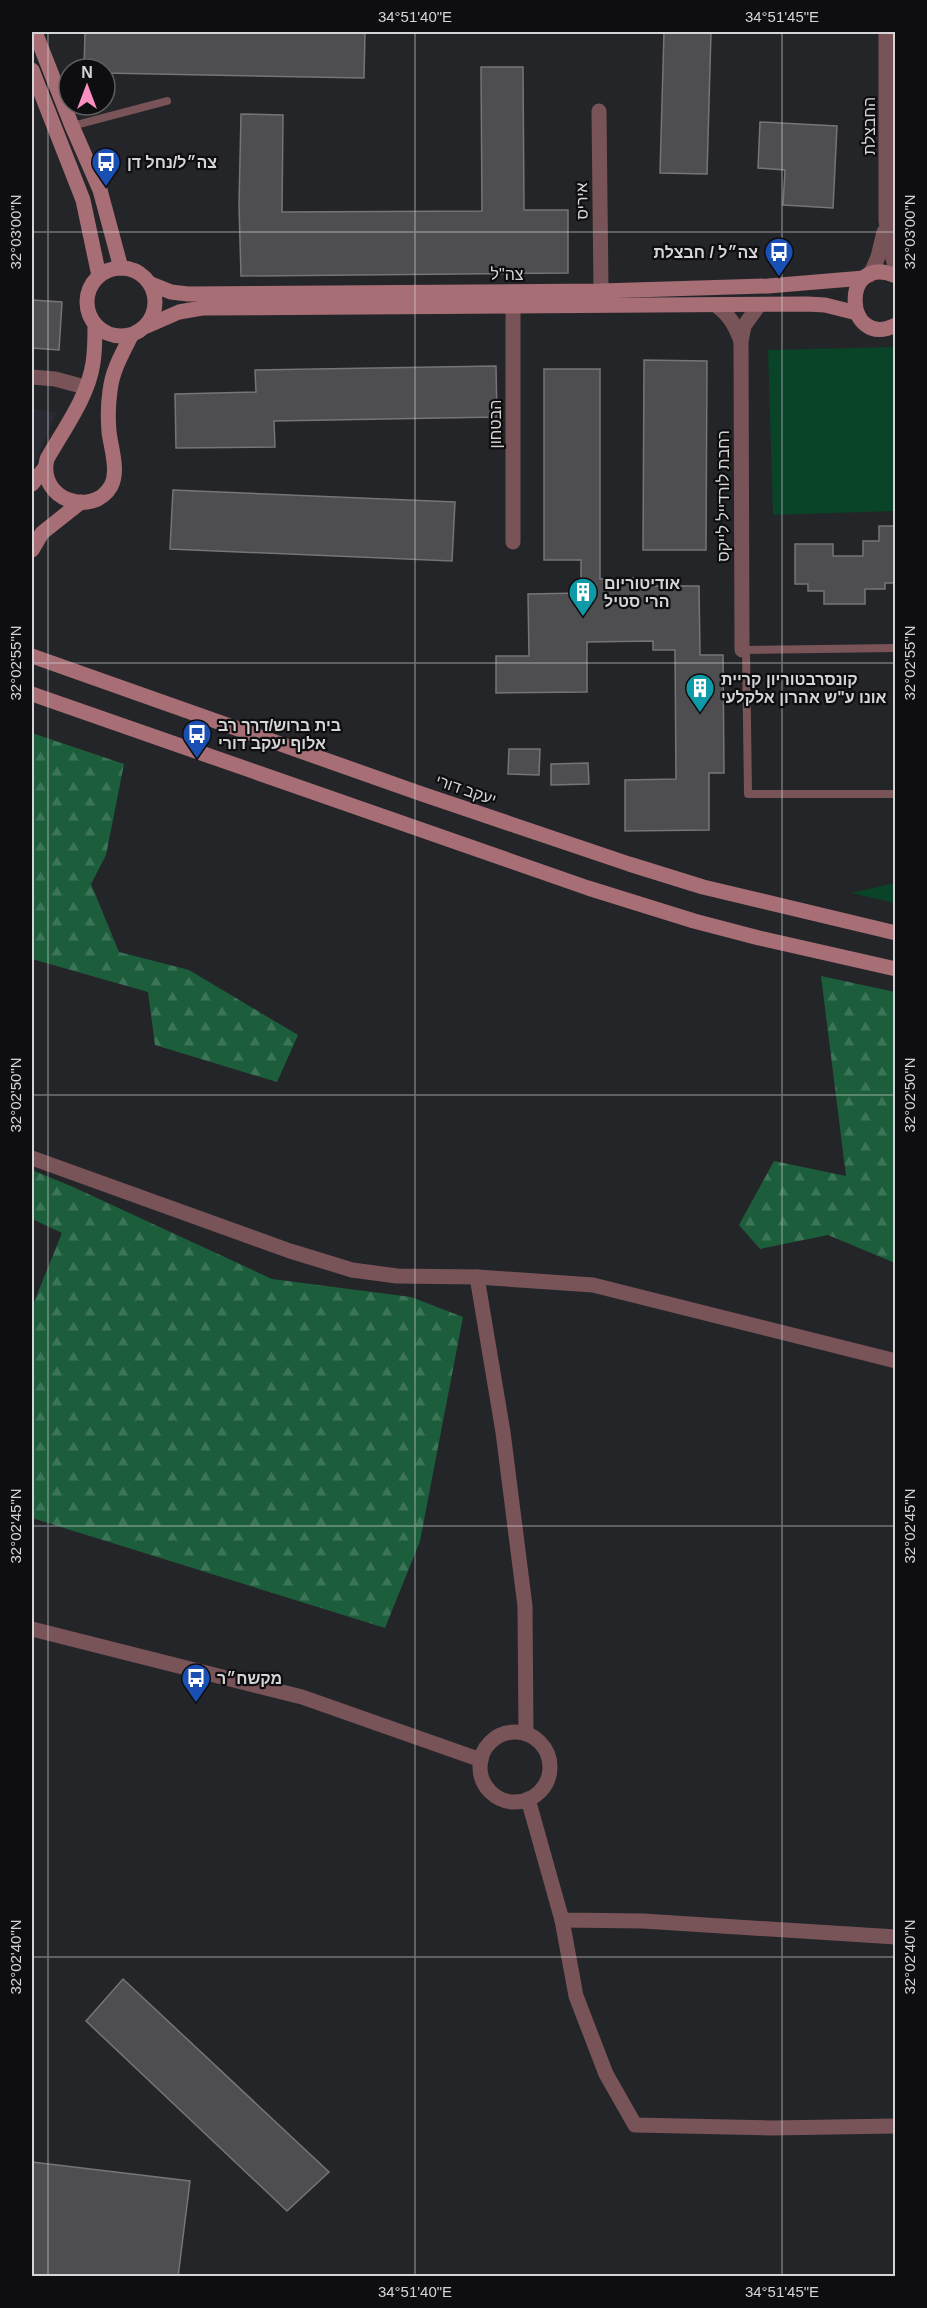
<svg xmlns="http://www.w3.org/2000/svg" width="927" height="2308" font-family="Helvetica,'Noto Sans Hebrew',sans-serif">
<style>
.built{fill:#292b34}
.forest{fill:url(#forest-firs)}
.green{fill:#094328}
.building{fill:#4e4d50;stroke:#757478;stroke-width:1.5}
.lines{fill:none;stroke-linecap:round;stroke-linejoin:round}
.lane{stroke:#785459;stroke-width:8}
.street{stroke:#785459;stroke-width:15}
.secondary{stroke:#a76e76;stroke-width:15}
.ticks{fill:none;stroke:#d5d5d8;stroke-width:1.5;stroke-opacity:0.45}
.labels{text-anchor:middle;dominant-baseline:central;stroke-width:4.5;stroke-linejoin:round;paint-order:stroke}
.street-label{font-size:16px;fill:#d5d5d8;stroke:#0e0e10}
.poi-label{font-size:16px;font-weight:bold;fill:#d5d5d8;stroke:#0e0e10;text-anchor:start}
.neatline{fill:none;stroke:#d5d5d8;stroke-width:2}
.ticks-label{font-size:15px;text-anchor:middle;fill:#d5d5d8}
</style>
<defs>
<pattern id="forest-firs" width="22" height="20" patternUnits="userSpaceOnUse" patternTransform="scale(1.5)"><rect width="22" height="20" fill="#1c5e3c"/><path d="M5 1l3.5 6h-7zM16 11l3.5 6h-7z" fill="#3c7457"/></pattern>
</defs>
<rect width="100%" height="100%" fill="#242528"/>
<!-- built -->
<polygon class="built" points="32,408 56,413 32,471"/>
<!-- forest -->
<g class="forest">
<polygon points="32,733 124,764 106,855 91,884 119,952 189,970 298,1035 277,1082 155,1045 148,992 32,959"/>
<polygon points="821,976 895,992 895,1263 828,1235 760,1249 739,1225 774,1161 846,1176"/>
<polygon points="32,1170 73,1187 272,1279 411,1297 463,1317 420,1541 385,1628 32,1518 32,1307 62,1233 32,1219"/>
</g>
<!-- green -->
<g class="green">
<polygon points="895,347 895,511 773,515 768,350"/>
<polygon points="895,883 895,903 851,893"/>
</g>
<!-- building -->
<g class="building">
<polygon points="85,32 365,32 364,78 105,73 105,69 84,69"/>
<polygon points="664,32 711,32 707,174 660,173"/>
<polygon points="481,67 523,67 524,210 568,210 568,273 241,276 239,205 241,114 283,115 282,212 482,211"/>
<polygon points="760,122 837,126 833,208 783,205 785,170 758,168"/>
<polygon points="32,300 62,302 59,350 32,348"/>
<polygon points="644,360 707,361 706,550 643,550"/>
<polygon points="496,366 497,417 274,421 275,447 176,448 175,394 256,392 255,370"/>
<polygon points="544,369 600,369 600,579 637,578 637,586 699,586 700,655 723,655 724,773 709,773 709,830 625,831 625,780 676,779 675,650 653,650 653,641 587,642 587,692 496,693 496,656 529,656 528,594 581,593 581,560 544,560"/>
<polygon points="173,490 455,502 452,561 170,549"/>
<polygon points="879,526 896,526 896,583 885,583 885,589 865,589 865,604 824,604 824,591 808,591 808,584 795,584 795,544 833,544 833,556 863,556 863,541 879,541"/>
<polygon points="509,749 540,749 539,775 508,774"/>
<polygon points="588,763 589,784 551,785 551,764"/>
<polygon points="123,1979 329,2172 287,2211 86,2021"/>
<polygon points="32,2162 190,2181 178,2277 32,2277"/>
</g>
<g class="lines">
<!-- lane -->
<g class="lane">
<polyline points="72,126 167,101"/>
<polyline points="743,650 896,648"/>
<polyline points="746,650 748,794 896,794"/>
</g>
<!-- street -->
<g class="street">
<polyline points="886,32 886,220 889,244 896,269"/>
<polyline points="599,111 601,291"/>
<polyline points="870,275 878,257 884,232"/>
<polyline points="513,306 513,542"/>
<path d="M717 306C730 316 735 325 741 341"/>
<polyline points="32,377 55,379 85,387"/>
<polyline points="742,650 741,341 744,326 759,305"/>
<polyline points="32,1158 290,1251 352,1270 397,1276 477,1277 593,1285 896,1361"/>
<polyline points="477,1277 503,1432 525,1606 526,1734"/>
<polyline points="32,1629 302,1697 481,1760"/>
<circle cx="515" cy="1767" r="35"/>
<polyline points="528,1799 562,1920 643,1921 896,1937"/>
<polyline points="562,1920 576,1996 606,2074 635,2125 771,2128 896,2126"/>
</g>
<!-- secondary -->
<g class="secondary">
<polyline points="35,32 72,126 100,190 121,268"/>
<polyline points="32,70 83,200 99,276"/>
<circle cx="121" cy="302" r="34"/>
<path d="M896 276C840 251 843 351 896 325"/>
<polyline points="151,284 171,292 188,294 601,291 768,286 864,278"/>
<path d="M95 326C95 338 95 350 93 363 88 397 64 429 47 459 37 500 93 518 111 486 119 471 111 448 109 432 108 419 108 404 110 391 112 371 122 354 131 336"/>
<polyline points="147,326 179,312 202,308 807,304 825,305 857,313"/>
<polyline points="32,484 44,469"/>
<polyline points="32,550 42,533 81,502"/>
<polyline points="32,656 419,793 629,864 703,887 896,933"/>
<polyline points="32,694 588,888 694,921 759,938 896,969"/>
</g>
</g>
<!-- ticks -->
<path class="ticks" d="M48 32V2276M415 32V2276M782 32V2276M32 232H896M32 663H896M32 1095H896M32 1526H896M32 1957H896"/>
<!-- icons -->
<defs>
<g id="bus-pin" transform="scale(1.5)"><path d="M0 17L-7.5 6A9.5 9.5 0 1 1 7.5 6Z" fill="#1a4fb4" stroke="#0e0e10"/><path d="M-5-6H5V4H4V6H2V4H-2V6H-4V4H-5ZM-3.5-4V0h7V-4ZM-3.5 1.2v1.5H-2V1.2ZM2 1.2v1.5H3.5V1.2Z" fill="#fff"/></g>
<g id="building-pin" transform="scale(1.5)"><path d="M0 17L-7.5 6A9.5 9.5 0 1 1 7.5 6Z" fill="#0f9aa8" stroke="#0e0e10"/><path d="M-4-6H4V6H1V3H-1V6H-4ZM-2.5-4.3h1.7v1.8h-1.7ZM.8-4.3h1.7v1.8H.8ZM-2.5-1h1.7V.8h-1.7ZM.8-1h1.7V.8H.8Z" fill="#fff"/></g>
</defs>
<g fill-rule="evenodd">
<use href="#bus-pin" x="106" y="162"/>
<use href="#bus-pin" x="779" y="252"/>
<use href="#building-pin" x="583" y="592"/>
<use href="#building-pin" x="700" y="688"/>
<use href="#bus-pin" x="197" y="734"/>
<use href="#bus-pin" x="196" y="1678"/>
</g>
<g class="labels">
<!-- street labels -->
<g class="street-label">
<text transform="translate(869 126) rotate(-90)">החבצלת</text>
<text transform="translate(582 201) rotate(-91)">איריס</text>
<text x="507" y="274">צה"ל</text>
<text transform="translate(495 424) rotate(-90)">הבטחון</text>
<text transform="translate(723 496) rotate(-90)">רחבת לורדייל לייקס</text>
<text transform="translate(466 790) rotate(19)">יעקב דורי</text>
</g>
<!-- poi labels -->
<g class="poi-label">
<text x="127" y="162">צה״ל/נחל דן</text>
<text x="758" y="252" text-anchor="end">צה״ל / חבצלת</text>
<text x="604" y="583">אודיטוריום<tspan x="604" dy="18">הרי סטיל</tspan></text>
<text x="721" y="679">קונסרבטוריון קריית<tspan x="721" dy="18">אונו ע"ש אהרון אלקלעי</tspan></text>
<text x="218" y="725">בית ברוש/דרך רב<tspan x="218" dy="18">אלוף יעקב דורי</tspan></text>
<text x="217" y="1678">מקשח״ר</text>
</g>
</g>
<!-- border -->
<rect width="927" height="2308" fill="none" stroke="#0e0e10" stroke-width="66"/>
<!-- north arrow -->
<g transform="translate(87 87)"><circle r="28" fill="#0e0e10" stroke="#5e5e60" stroke-width="1.5"/>
<path d="M0-4.5L10 22L0 15L-10 22Z" fill="#fc8fc1"/>
<text y="-9" font-size="16" font-weight="bold" text-anchor="middle" fill="#d5d5d8">N</text>
</g>
<rect x="33" y="33" width="861" height="2242" class="neatline"/>
<g class="ticks-label">
<text x="415" y="22">34°51'40"E</text>
<text x="782" y="22">34°51'45"E</text>
<text transform="translate(16 232) rotate(-90)" y="5">32°03'00"N</text>
<text transform="translate(910 232) rotate(-90)" y="5">32°03'00"N</text>
<text transform="translate(16 663) rotate(-90)" y="5">32°02'55"N</text>
<text transform="translate(910 663) rotate(-90)" y="5">32°02'55"N</text>
<text transform="translate(16 1095) rotate(-90)" y="5">32°02'50"N</text>
<text transform="translate(910 1095) rotate(-90)" y="5">32°02'50"N</text>
<text transform="translate(16 1526) rotate(-90)" y="5">32°02'45"N</text>
<text transform="translate(910 1526) rotate(-90)" y="5">32°02'45"N</text>
<text transform="translate(16 1957) rotate(-90)" y="5">32°02'40"N</text>
<text transform="translate(910 1957) rotate(-90)" y="5">32°02'40"N</text>
<text x="415" y="2297">34°51'40"E</text>
<text x="782" y="2297">34°51'45"E</text>
</g>
</svg>
